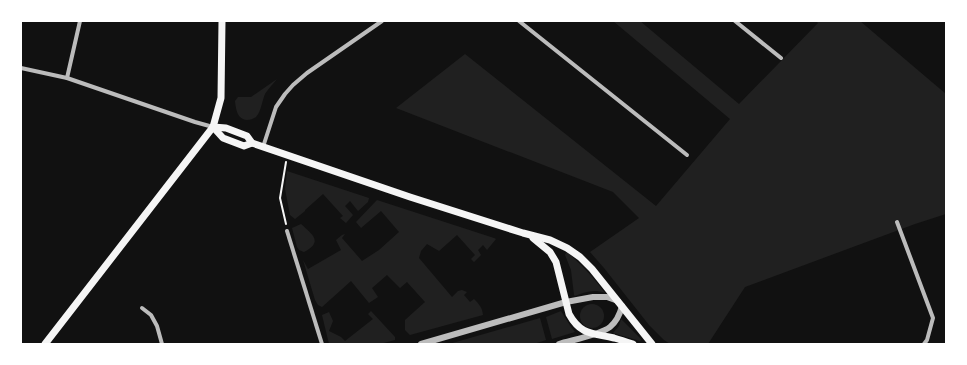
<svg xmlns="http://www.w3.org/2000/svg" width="967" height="365" font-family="Poppins,sans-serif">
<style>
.green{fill:#202020}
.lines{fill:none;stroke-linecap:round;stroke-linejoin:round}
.path{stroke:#f5f5f5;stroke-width:2}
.minor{stroke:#bcbcbc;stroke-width:4}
.tertiary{stroke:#bcbcbc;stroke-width:6}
.secondary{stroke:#f5f5f5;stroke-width:7}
</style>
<rect width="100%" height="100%" fill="#111"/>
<!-- green -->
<g class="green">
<polygon points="613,21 640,21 739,104 818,23 816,21 860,21 946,94 946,214 915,224 745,287 708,344 670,344 664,340 649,325 604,268 590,252 639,218 613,192 396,108 465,54 656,206 730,119"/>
<path d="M277 79C273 84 268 89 265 94 262 101 261 112 256 117 253 119 250 120 247 120 237 119 236 109 235 101L238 97H251Z"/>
<polygon points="287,171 369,198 368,202 358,211 350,201 345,206 353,215 346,223 340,218 343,216 323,194 305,210 305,211 295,219 290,215 285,189"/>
<path d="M377 200 494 238 496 239 487 250 483 245 478 250 481 255 474 262 471 259 475 255 457 235 439 251 427 244 421 251 419 258 452 297 458 291 462 290 467 292 464 295 470 302 474 299C479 304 482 307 483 315L410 335 405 330V320L425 302 407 282 400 288 387 275 372 288 378 297 369 303 351 281 322 307 318 305 315 300 303 260 308 269 341 250 336 240 342 235 345 234 342 238 362 261 379 250 399 232 381 211 361 228 356 222Z"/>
<path d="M301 224C312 234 324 242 304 252L299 250 297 247 292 228Z"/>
<path d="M566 253H568C582 265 594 278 605 293 594 289 585 292 575 296L574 295 571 270 565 255Z"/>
<circle cx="592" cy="316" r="12"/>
<polygon points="371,311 395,337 395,340 380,344 329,344 322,315 329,312 333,321 329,331 341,337 345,341 373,319 368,314"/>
<polygon points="561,311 571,327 575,332 552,339 546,317"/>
<polygon points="540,318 546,340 534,344 449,344"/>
<polygon points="621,319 640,338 641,340 640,341 613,333 619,326"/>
</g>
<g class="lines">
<!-- path -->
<polyline class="path" points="286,224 280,198 286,162"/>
<!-- minor -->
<g class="minor">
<polyline points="519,21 687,155"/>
<polyline points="735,21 781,58"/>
<polyline points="21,68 67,78 195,122 213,127"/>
<polyline points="67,78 80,21"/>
<polyline points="263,147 276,107 285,94 293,85 307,73 382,21"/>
<polyline points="897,222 933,318 927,340 924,344"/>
<polyline points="287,231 322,344"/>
<polyline points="142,308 151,315 157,326 162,344"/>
</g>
<!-- tertiary -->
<g class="tertiary">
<polyline points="421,344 566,302 593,297 607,297 618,301"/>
<path d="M559 344C572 340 600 335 610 327 616 322 620 314 622 306"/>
</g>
<!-- secondary -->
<g class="secondary">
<polyline points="213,127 226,128 247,136 252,143 410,197 523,233 550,240 567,248 580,257 592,269 652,344"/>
<polyline points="213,127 223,138 244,146 252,143"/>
<path d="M533 238 550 252 556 262 569 314C581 336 594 333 614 338 621 340 627 342 633 344"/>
<polyline points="45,344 213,127 221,98 222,21"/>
</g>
</g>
<!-- border -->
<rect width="967" height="365" fill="none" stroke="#ffffff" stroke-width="44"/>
</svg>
